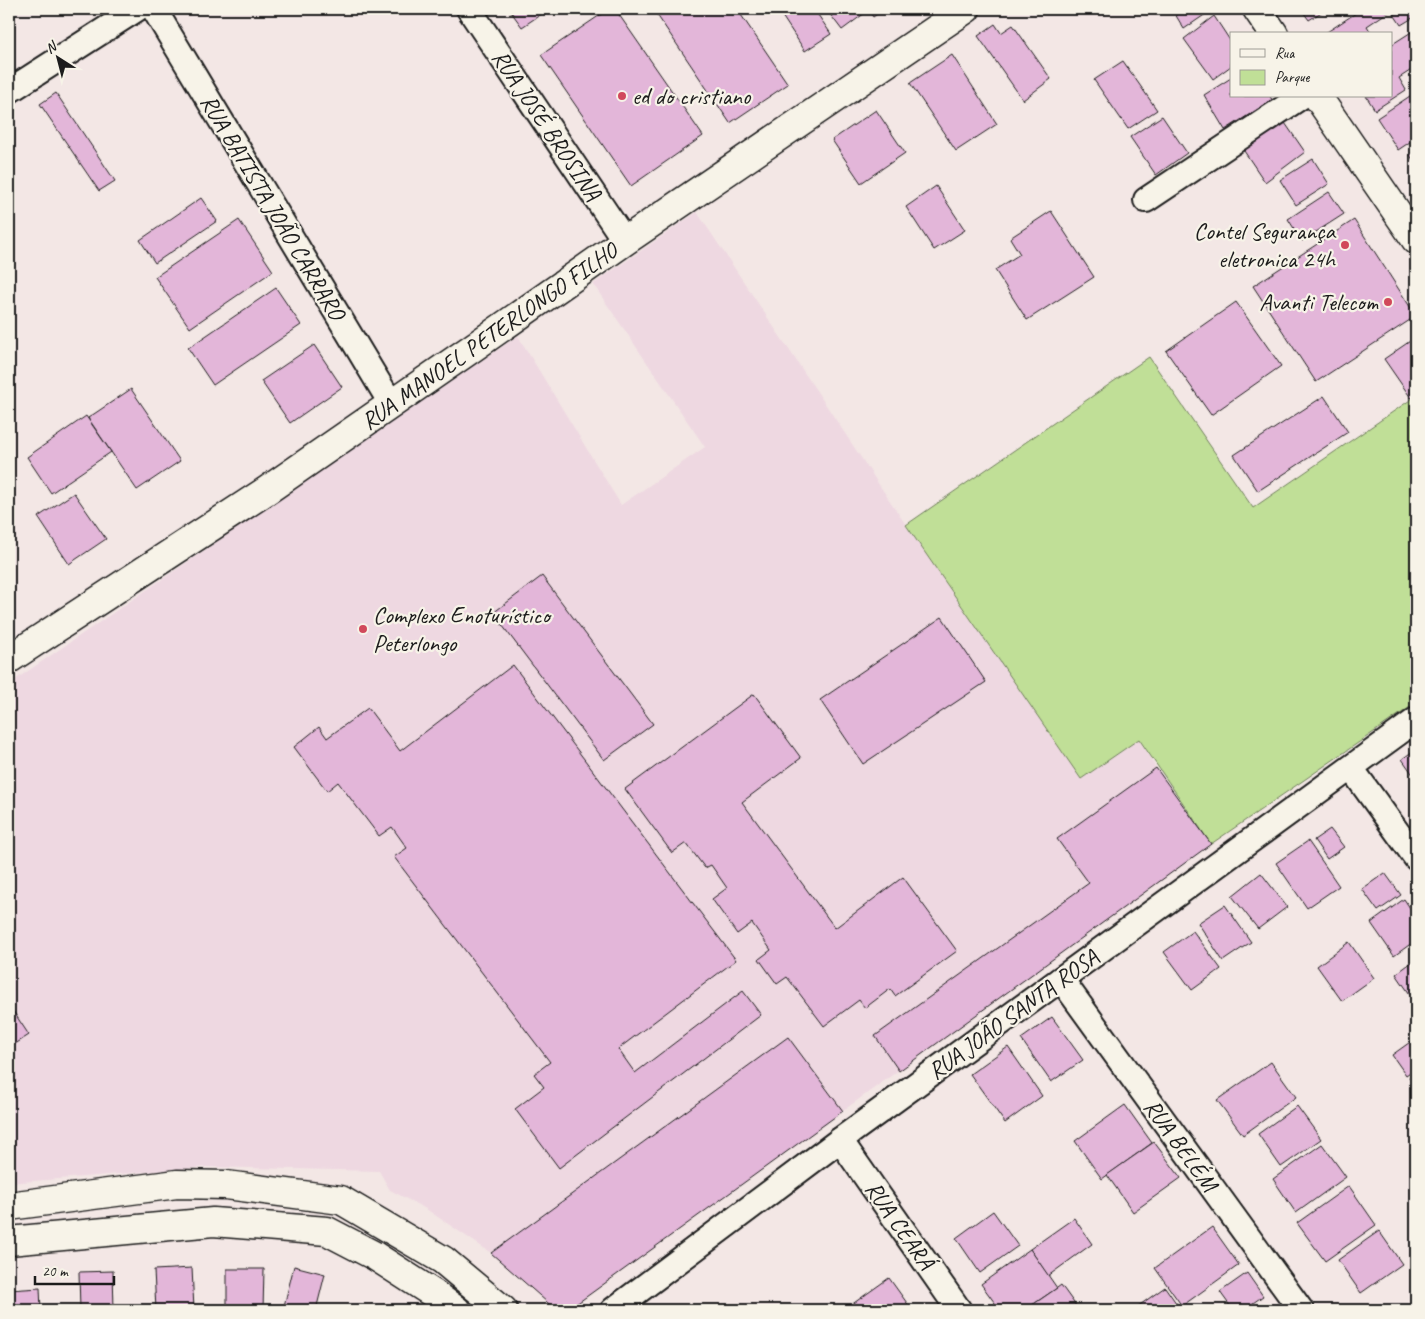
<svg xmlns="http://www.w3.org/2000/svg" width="1425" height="1319" font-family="Caveat,sans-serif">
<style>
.built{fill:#eed8e1}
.green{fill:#c0df97;stroke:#6e7e5a}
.building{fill:#e3b6d9;stroke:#1c1c1c}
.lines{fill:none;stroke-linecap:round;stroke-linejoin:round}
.minor-casing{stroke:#1c1c1c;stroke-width:28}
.tertiary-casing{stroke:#1c1c1c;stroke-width:31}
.secondary-casing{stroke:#1c1c1c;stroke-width:31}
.minor{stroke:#f7f3e8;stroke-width:24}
.tertiary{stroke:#f7f3e8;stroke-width:28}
.secondary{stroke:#f7f3e8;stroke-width:28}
.poi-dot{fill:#d1495b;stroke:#f7f3e8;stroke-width:2}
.labels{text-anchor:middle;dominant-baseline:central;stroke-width:4.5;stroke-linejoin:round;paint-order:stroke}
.poi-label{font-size:24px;fill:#1c1c1c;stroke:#f7f3e8;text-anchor:start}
.street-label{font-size:24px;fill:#1c1c1c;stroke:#f7f3e8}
</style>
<rect width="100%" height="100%" fill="#f3e7e5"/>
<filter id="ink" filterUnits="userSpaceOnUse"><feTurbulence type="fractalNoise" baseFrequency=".02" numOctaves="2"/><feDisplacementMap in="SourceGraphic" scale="10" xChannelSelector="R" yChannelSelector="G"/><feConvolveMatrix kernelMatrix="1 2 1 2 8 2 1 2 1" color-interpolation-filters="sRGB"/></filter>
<g filter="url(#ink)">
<!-- built -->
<polygon class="built" points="697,212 906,525 1081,779 1139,739 1156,768 1211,844 568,1310 556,1310 491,1253 426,1209 390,1190 379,1171 207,1167 9,1183 9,684 518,336 621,505 705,447 593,284"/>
<!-- green -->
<polygon class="green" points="1149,357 1253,508 1416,396 1416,703 1211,844 1139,739 1081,779 906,525"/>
<!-- building -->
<g class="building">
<polygon points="509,9 549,9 522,27"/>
<polygon points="609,9 615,9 703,136 631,186 541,55"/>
<polygon points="653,9 737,9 788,84 730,123"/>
<polygon points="785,9 814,9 831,34 805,51 780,13"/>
<polygon points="826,9 868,9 869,10 842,30"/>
<polygon points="868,9 884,9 873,17"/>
<polygon points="1172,9 1213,9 1184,29"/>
<polygon points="1301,9 1326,9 1309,20"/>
<polygon points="1362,9 1416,9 1416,16 1401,25 1391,10 1367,26 1372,34 1324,34"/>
<polygon points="1214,16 1231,42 1231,66 1213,79 1184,39"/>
<polygon points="995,24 1001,33 1013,25 1051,79 1023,100 978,36"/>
<polygon points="1416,29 1416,67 1399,78 1406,90 1375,110 1366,96 1391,96 1391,45"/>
<polygon points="952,55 997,124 956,151 910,83"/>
<polygon points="1123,61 1157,110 1128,129 1094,80"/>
<polygon points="1231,78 1231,96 1270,96 1272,100 1225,130 1204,95"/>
<polygon points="1416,92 1416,138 1398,150 1377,118"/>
<polygon points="56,93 115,181 99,191 40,104"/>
<polygon points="876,110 905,153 861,183 832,140"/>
<polygon points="1162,116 1187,153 1156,175 1130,137"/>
<polygon points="1283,120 1305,152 1265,182 1242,148"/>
<polygon points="1416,151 1416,165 1410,155"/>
<polygon points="1313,159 1329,184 1296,205 1280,180"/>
<polygon points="936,186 965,230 934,250 906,207"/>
<polygon points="1329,192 1344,214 1302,241 1288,219"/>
<polygon points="201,198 217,221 155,263 140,240"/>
<polygon points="1051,211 1094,277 1027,320 995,270 1020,254 1010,238"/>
<polygon points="239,220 273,271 190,328 155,277"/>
<polygon points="1354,220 1416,316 1316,382 1253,286"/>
<polygon points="276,288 301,325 213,385 188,348"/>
<polygon points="1236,302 1281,366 1211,415 1166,351"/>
<polygon points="1416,337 1416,395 1411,398 1384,359"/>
<polygon points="314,345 342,387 290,423 261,381"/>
<polygon points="131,389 180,461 137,490 88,418"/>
<polygon points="1324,396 1348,432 1258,491 1234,455"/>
<polygon points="86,416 111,452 51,493 27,457"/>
<polygon points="74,493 106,539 69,564 38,517"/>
<polygon points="542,576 653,724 604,760 493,613"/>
<polygon points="942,617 986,682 863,764 820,700"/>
<polygon points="513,665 736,960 618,1049 635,1073 743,991 761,1015 559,1168 515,1109 544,1087 534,1074 550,1062 394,857 407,848 392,827 379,836 338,782 327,791 294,747 319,727 327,738 368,708 400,751"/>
<polygon points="754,694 801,758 742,802 835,928 903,877 957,951 895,996 890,989 865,1008 859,1000 824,1026 787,977 777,984 759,959 771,950 752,923 737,934 712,899 727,888 711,865 705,868 686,843 672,853 625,789"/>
<polygon points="1416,749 1416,779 1402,759"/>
<polygon points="1156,768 1211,844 899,1071 875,1036 1089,883 1057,839"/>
<polygon points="1330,829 1344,847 1327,859 1314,840"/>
<polygon points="1308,841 1339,886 1307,908 1276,863"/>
<polygon points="1261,873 1287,907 1258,929 1232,896"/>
<polygon points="1385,873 1401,895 1378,911 1362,889"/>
<polygon points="1404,899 1416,917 1416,940 1394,956 1371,923"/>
<polygon points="1225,905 1251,942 1223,961 1198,923"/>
<polygon points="1193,931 1221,969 1192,990 1164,952"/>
<polygon points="1349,942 1374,978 1342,1001 1317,966"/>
<polygon points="1416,959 1416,1003 1396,974"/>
<polygon points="9,1005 29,1035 9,1048"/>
<polygon points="1052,1017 1083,1060 1051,1082 1021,1039"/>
<polygon points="788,1037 843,1111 568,1310 556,1310 491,1253"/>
<polygon points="1413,1040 1416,1045 1416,1068 1406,1075 1392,1055"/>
<polygon points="1008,1047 1042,1096 1005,1123 970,1074"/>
<polygon points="1271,1062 1296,1097 1243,1135 1217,1100"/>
<polygon points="1416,1071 1416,1087 1409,1077"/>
<polygon points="1125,1105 1152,1143 1102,1179 1075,1141"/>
<polygon points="1297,1106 1321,1139 1281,1167 1258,1134"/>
<polygon points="1154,1142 1181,1178 1133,1212 1107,1175"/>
<polygon points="1322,1144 1346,1177 1296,1213 1273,1179"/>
<polygon points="1349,1186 1376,1225 1325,1261 1297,1223"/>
<polygon points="993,1211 1018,1246 980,1273 956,1238"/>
<polygon points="1074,1218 1092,1244 1048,1276 1030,1249"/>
<polygon points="1212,1227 1239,1265 1182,1306 1155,1268"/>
<polygon points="1379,1231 1402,1264 1361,1293 1338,1260"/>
<polygon points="1030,1249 1057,1288 1025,1310 1000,1310 981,1284"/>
<polygon points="294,1266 325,1274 316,1310 283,1310"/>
<polygon points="192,1268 194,1310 156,1310 154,1270"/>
<polygon points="227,1269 264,1269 263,1310 227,1310"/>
<polygon points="113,1271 114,1310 80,1310 79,1272"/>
<polygon points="1247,1273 1263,1296 1243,1310 1233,1310 1220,1292"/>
<polygon points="889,1278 912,1310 844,1310"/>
<polygon points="1061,1285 1079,1310 1025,1310 1057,1288"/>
<polygon points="1165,1287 1181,1310 1140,1310 1137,1307"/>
<polygon points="40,1288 41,1310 9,1310 9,1290"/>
</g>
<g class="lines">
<!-- minor casing -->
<g class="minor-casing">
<g id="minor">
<polyline points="154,9 392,405"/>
<polyline points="469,9 625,241"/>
<polyline points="9,91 137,9"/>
<polyline points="1146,200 1302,96"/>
<polyline points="1351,768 1416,858"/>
<polyline points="1061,979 1301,1310"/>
<polyline points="840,1140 959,1310"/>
<polyline points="613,1310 840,1140 1416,720"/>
</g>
</g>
<!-- tertiary casing -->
<g class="tertiary-casing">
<g id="tertiary">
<polyline points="1257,9 1274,34"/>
<polyline points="1317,96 1416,240"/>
<polyline points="9,659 266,491 471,349 625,241 966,9"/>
</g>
</g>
<!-- secondary casing -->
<g class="secondary-casing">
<g id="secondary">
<polyline points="9,1206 177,1184 226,1185 341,1200 443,1260 503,1310"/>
<polyline points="9,1241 213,1222 327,1231 375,1256 434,1294 456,1310"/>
</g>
</g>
<!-- minor -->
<use href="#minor" class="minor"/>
<!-- tertiary -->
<use href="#tertiary" class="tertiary"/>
<!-- secondary -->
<use href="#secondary" class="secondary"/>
</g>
</g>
<!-- markers -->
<g class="poi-dot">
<circle cx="622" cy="96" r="5"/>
<circle cx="1345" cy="245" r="5"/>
<circle cx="1388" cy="302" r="5"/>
<circle cx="363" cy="629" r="5"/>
</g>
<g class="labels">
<!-- poi labels -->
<g class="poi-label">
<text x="632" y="96">ed do cristiano</text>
<text x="1335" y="231" text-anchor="end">Contel Segurança<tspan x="1335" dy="28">eletronica 24h</tspan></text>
<text x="1378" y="302" text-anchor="end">Avanti Telecom</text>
<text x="373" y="615">Complexo Enoturístico<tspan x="373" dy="28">Peterlongo</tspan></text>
</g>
<!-- street labels -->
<g class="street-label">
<text transform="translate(547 125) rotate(56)">RUA JOSÉ BROSINA</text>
<text transform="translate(273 207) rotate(59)">RUA BATISTA JOÃO CARRARO</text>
<text transform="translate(489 336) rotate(-35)">RUA MANOEL PETERLONGO FILHO</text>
<text transform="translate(1013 1014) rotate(-36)">RUA JOÃO SANTA ROSA</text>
<text transform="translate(1181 1145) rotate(54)">RUA BELÉM</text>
<text transform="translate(900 1225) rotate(55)">RUA CEARÁ</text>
</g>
</g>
<!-- margin -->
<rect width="1425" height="1319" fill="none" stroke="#f7f3e8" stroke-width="30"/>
<rect x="15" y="15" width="1395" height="1289" fill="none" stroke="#1c1c1c" stroke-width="2" filter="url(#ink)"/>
<!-- legend -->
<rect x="1230" y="32" width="162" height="65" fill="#f7f3e8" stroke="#9f9d96"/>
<rect x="1240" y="49" width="25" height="8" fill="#f7f3e8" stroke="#9f9d96"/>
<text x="1275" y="58" font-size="15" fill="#1c1c1c">Rua</text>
<rect x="1240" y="70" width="25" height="15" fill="#c0df97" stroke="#9f9d96"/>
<text x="1275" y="82" font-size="15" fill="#1c1c1c">Parque</text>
<!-- north arrow -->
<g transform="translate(58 58) rotate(324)" stroke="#f7f3e8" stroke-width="4" paint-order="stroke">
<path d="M0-4L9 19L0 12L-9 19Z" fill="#1c1c1c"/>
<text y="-8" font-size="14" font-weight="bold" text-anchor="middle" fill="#1c1c1c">N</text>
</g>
<!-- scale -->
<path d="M35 1276v8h79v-8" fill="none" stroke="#1c1c1c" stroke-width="2.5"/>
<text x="42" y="1276" font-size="15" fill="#1c1c1c" stroke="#f7f3e8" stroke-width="4" paint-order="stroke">20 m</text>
</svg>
